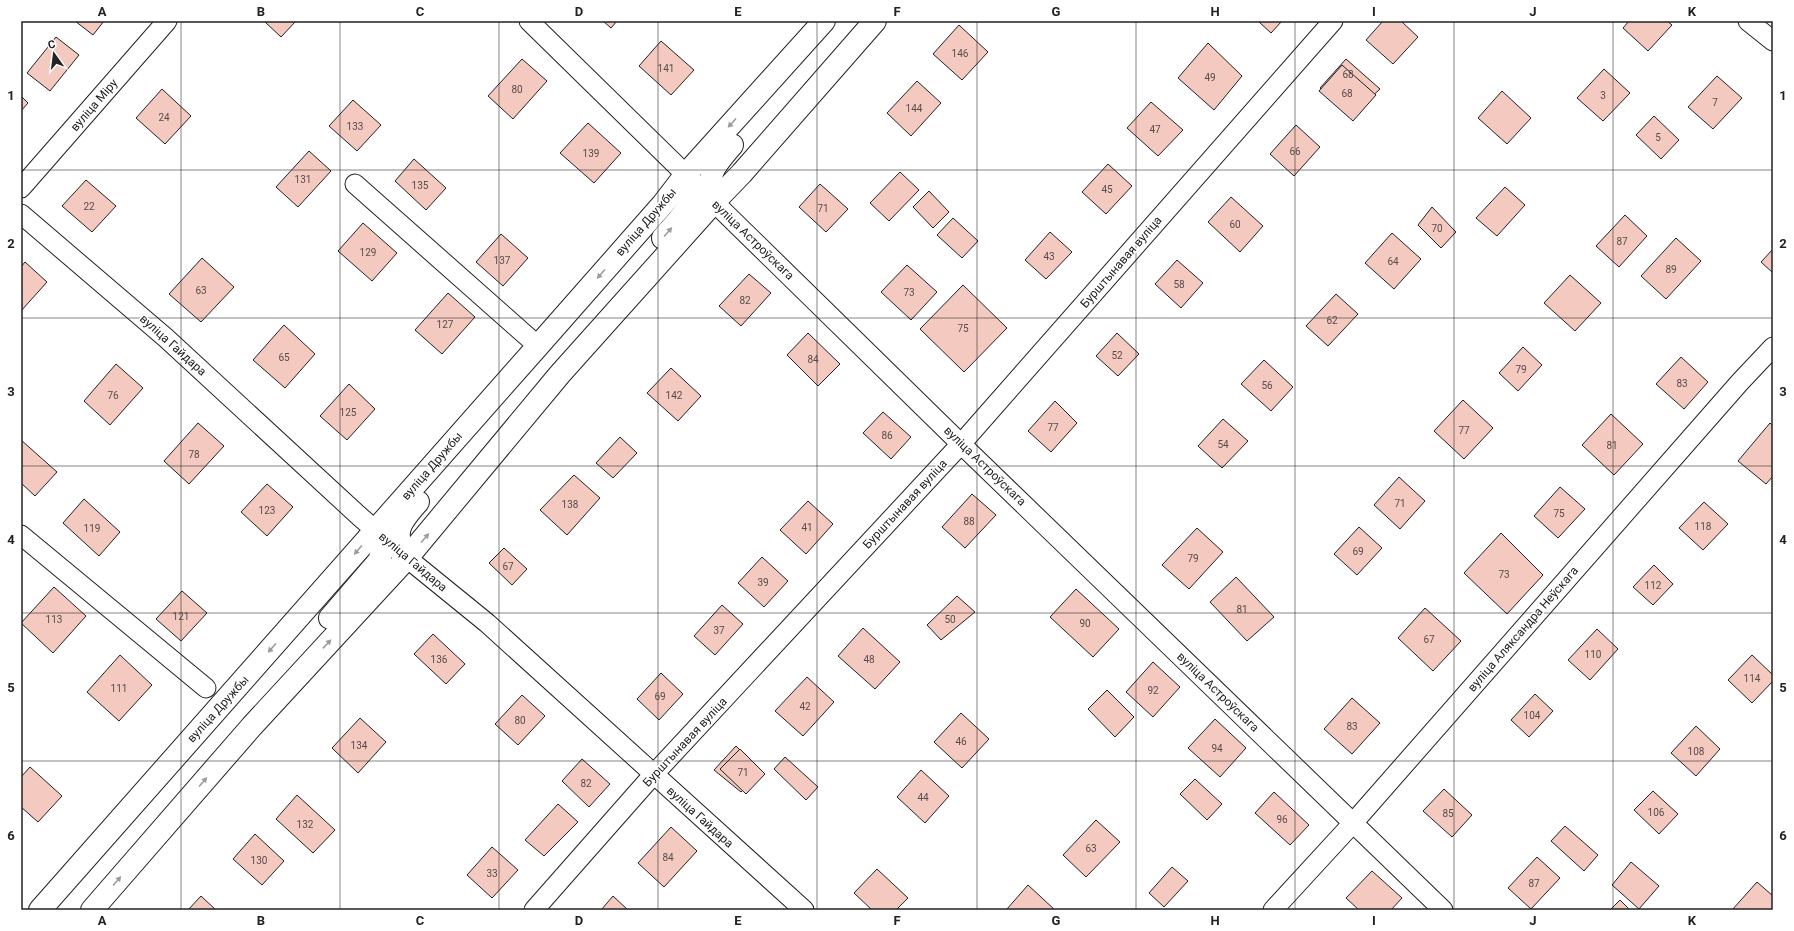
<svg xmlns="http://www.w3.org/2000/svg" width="1794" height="931" font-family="Roboto,sans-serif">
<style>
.building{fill:#f3c9c0;stroke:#222}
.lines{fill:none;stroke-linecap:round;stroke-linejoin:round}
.minor-casing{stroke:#222;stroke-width:21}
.primary-casing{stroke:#222;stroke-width:24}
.minor{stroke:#fff;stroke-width:19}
.primary{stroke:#fff;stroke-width:22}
.oneway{fill:#9c9c9c}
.grid{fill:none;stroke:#222;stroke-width:1;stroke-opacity:0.55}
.labels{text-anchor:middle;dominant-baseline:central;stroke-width:3;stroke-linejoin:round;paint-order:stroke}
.number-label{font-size:10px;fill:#564c4a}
.street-label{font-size:12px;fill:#222;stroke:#fff}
.neatline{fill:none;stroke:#222;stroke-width:1.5}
.grid-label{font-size:13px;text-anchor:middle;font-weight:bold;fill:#222}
</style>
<rect width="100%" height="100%" fill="#fff"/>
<!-- building -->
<g class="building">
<polygon points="75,21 104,21 93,35"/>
<polygon points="264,21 296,21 281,37"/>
<polygon points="603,21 617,21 611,28"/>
<polygon points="1258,21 1282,21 1271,33"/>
<polygon points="1383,21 1401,21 1418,37 1393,64 1366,40"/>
<polygon points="1629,21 1667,21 1672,25 1648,51 1623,28"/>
<polygon points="959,25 988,52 962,80 933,54"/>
<polygon points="56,37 79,55 50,91 27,73"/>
<polygon points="661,41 694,70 671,95 639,66"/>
<polygon points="1208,43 1242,76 1214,110 1178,78"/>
<polygon points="522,59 547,81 513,119 488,96"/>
<polygon points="1346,59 1380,89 1351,116 1320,88"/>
<polygon points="1342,65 1376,95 1353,121 1319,91"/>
<polygon points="1604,69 1630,93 1603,121 1577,98"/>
<polygon points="1717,76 1742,98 1713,129 1688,107"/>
<polygon points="917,81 941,103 911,136 887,113"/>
<polygon points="162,89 191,116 165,144 136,118"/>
<polygon points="1502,91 1531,118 1507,144 1478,118"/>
<polygon points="21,96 28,103 21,111"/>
<polygon points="353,100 381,125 357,151 329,126"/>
<polygon points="1151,102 1183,130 1158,156 1127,128"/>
<polygon points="1654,116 1679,140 1661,159 1636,135"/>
<polygon points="588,123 621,153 594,183 560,153"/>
<polygon points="1296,125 1320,147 1294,176 1270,154"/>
<polygon points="309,151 331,171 298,207 276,187"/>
<polygon points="414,159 446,188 426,210 395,181"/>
<polygon points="1108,164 1132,186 1106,214 1082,192"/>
<polygon points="900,172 919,190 889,221 870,203"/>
<polygon points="86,180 116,206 92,232 62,206"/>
<polygon points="820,184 848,209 826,232 799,207"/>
<polygon points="1505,187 1525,205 1497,236 1476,218"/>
<polygon points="929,191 949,212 933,228 913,207"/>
<polygon points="1231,197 1263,226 1240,252 1208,222"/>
<polygon points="1432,207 1456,232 1441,248 1418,225"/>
<polygon points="1625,215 1647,236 1619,267 1596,246"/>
<polygon points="953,218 978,241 962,258 937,235"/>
<polygon points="363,223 397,253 372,281 338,251"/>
<polygon points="1050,232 1072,252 1046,279 1025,260"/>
<polygon points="1392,233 1421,259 1394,289 1365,263"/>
<polygon points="501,234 528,258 503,286 476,262"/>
<polygon points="1676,238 1701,261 1666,299 1641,276"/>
<polygon points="1773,249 1773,273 1761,262"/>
<polygon points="202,258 234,287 201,322 169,294"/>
<polygon points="1177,260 1203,283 1181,308 1155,284"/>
<polygon points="25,262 47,282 21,311 21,267"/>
<polygon points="907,265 937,292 911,320 881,292"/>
<polygon points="749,274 771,293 741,326 719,306"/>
<polygon points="1570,275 1601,303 1575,331 1544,303"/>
<polygon points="963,285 1007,328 964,372 920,329"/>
<polygon points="448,293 475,317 442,354 415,330"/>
<polygon points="1336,294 1358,314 1328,346 1306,326"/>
<polygon points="284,325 315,354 285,388 253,360"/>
<polygon points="808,333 840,364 818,386 787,355"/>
<polygon points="1117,333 1139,354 1118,376 1096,356"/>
<polygon points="1523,347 1542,365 1518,391 1499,373"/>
<polygon points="1681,357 1708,382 1684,409 1656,384"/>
<polygon points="1264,360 1293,387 1271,411 1241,384"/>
<polygon points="116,364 143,388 110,425 84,401"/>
<polygon points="671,368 701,396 678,421 647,393"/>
<polygon points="349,384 375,409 347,440 320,416"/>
<polygon points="1463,400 1493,428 1464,459 1434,431"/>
<polygon points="1055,401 1077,423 1051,452 1028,431"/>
<polygon points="883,412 911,437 891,459 863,433"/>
<polygon points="1611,414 1643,444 1614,475 1582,445"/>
<polygon points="1223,419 1248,441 1222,468 1198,446"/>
<polygon points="198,423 224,446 189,484 164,461"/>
<polygon points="1770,423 1773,426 1773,476 1766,484 1738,461"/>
<polygon points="620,437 637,453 613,478 596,463"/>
<polygon points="21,440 57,472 35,496 21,483"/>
<polygon points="574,475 600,498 567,535 540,510"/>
<polygon points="1399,477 1425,501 1400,529 1374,505"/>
<polygon points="267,484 293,507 267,536 241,512"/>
<polygon points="1560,487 1585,509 1558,538 1534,516"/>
<polygon points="972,494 996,515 965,548 942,527"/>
<polygon points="84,499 120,532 99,556 63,523"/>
<polygon points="808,501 833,524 806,554 780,530"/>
<polygon points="1704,502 1728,524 1703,550 1679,528"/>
<polygon points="1359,527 1382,548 1357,575 1334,554"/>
<polygon points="1197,528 1223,552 1189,589 1162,565"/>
<polygon points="1501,533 1543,575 1507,614 1464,573"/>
<polygon points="504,548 527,569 512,585 489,563"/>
<polygon points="762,557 788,581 764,607 738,583"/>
<polygon points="1654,565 1673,584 1653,605 1633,587"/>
<polygon points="1236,577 1274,617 1247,641 1210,602"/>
<polygon points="54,587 86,616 53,653 21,623"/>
<polygon points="1076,589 1119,629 1093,657 1050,617"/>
<polygon points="182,591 207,613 181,641 156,619"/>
<polygon points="957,596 975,612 941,640 927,625"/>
<polygon points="722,605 743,624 715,655 694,636"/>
<polygon points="1425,608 1461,641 1433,671 1398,638"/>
<polygon points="863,628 900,662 875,689 838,656"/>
<polygon points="1597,629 1618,649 1590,680 1568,660"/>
<polygon points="433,634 465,664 446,684 414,654"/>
<polygon points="120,655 152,685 119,721 87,692"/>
<polygon points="1752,655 1773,675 1773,681 1752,703 1728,680"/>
<polygon points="1153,662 1180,687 1153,717 1126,692"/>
<polygon points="661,673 683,694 659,720 637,699"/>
<polygon points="807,677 834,702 803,736 775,711"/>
<polygon points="1107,690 1134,717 1115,737 1088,709"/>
<polygon points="1535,694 1553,711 1529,737 1511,720"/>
<polygon points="522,695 545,716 518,745 495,724"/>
<polygon points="1352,698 1380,723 1352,754 1324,729"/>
<polygon points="961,713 989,739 962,768 934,742"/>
<polygon points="360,718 386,742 358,773 332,748"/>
<polygon points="1215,719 1246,748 1220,777 1188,748"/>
<polygon points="1696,726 1720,749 1696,776 1671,753"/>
<polygon points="736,746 761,772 741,792 714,770"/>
<polygon points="740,749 765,774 746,794 720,769"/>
<polygon points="785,757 818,787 806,800 774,769"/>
<polygon points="582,759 610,784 589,807 562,781"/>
<polygon points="30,767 62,796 38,822 21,807 21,777"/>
<polygon points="921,770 949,796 925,823 897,797"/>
<polygon points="1195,779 1222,804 1207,820 1180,794"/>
<polygon points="1444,789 1472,815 1452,837 1423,811"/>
<polygon points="1653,791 1678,814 1659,834 1634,810"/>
<polygon points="1274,792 1309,825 1290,845 1255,813"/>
<polygon points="297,795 335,830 313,853 276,819"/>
<polygon points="558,804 578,822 544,856 525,840"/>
<polygon points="1096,820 1120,842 1086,877 1063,855"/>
<polygon points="1565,826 1598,855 1584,871 1551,841"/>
<polygon points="671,827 697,851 664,887 638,863"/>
<polygon points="255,834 284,861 262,885 233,859"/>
<polygon points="492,847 518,870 492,898 467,875"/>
<polygon points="1537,857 1560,878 1531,909 1508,888"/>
<polygon points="1631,862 1659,886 1639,909 1612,885"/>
<polygon points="1172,867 1188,881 1164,907 1149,893"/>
<polygon points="877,869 908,898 896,910 872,910 854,893"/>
<polygon points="1372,871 1402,898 1391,910 1359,910 1346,898"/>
<polygon points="1757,882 1773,896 1773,910 1732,910"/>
<polygon points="1028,885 1055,910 1008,910 1007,909"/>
<polygon points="201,896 216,910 188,910"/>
<polygon points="613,896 628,910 601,910"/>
<polygon points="1620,900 1630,910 1610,910"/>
</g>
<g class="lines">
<!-- minor casing -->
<g class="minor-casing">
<g id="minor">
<polyline points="529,21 961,444 1443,910"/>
<polyline points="1748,21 1773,41"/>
<polyline points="355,184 538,346"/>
<polyline points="21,188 167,21"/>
<polyline points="21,214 166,338 358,515 407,558 487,623 804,910"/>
<polyline points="21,535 206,688"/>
<polyline points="534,910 653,775 961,444 1333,21"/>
<polyline points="1273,910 1353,823 1740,382 1773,347"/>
</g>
</g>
<!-- primary casing -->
<g class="primary-casing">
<g id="primary">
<path d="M714 202C706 172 713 168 732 145"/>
<path d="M663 238C682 215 698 206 686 174"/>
<path d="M407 558C391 533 400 522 418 502"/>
<path d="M330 618 379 561C384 548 382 541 375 530"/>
<polyline points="40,910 538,346 663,204 686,174 824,21"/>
<polyline points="92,910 252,726 407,558 560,374 714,202 742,173 875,21"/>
</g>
</g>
<!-- minor -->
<use href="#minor" class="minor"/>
<!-- primary -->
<use href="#primary" class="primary"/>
</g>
<!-- one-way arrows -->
<defs><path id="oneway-solid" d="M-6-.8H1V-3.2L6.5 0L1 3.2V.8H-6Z"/></defs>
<g class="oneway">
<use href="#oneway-solid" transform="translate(732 123) rotate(132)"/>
<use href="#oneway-solid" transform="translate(668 232) rotate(-49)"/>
<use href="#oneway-solid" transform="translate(601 274) rotate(131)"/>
<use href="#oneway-solid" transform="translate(425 538) rotate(-49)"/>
<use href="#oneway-solid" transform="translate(358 550) rotate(130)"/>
<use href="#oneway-solid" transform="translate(327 644) rotate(-47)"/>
<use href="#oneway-solid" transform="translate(272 648) rotate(132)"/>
<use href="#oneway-solid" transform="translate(203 782) rotate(-49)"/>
<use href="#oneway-solid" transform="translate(117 881) rotate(-49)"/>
</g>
<!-- grid -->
<path class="grid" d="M181 21V910M340 21V910M499 21V910M658 21V910M817 21V910M977 21V910M1136 21V910M1295 21V910M1454 21V910M1613 21V910M21 170H1773M21 318H1773M21 466H1773M21 613H1773M21 761H1773"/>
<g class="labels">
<!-- number labels -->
<g class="number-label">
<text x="960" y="53">146</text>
<text x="666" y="68">141</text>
<text x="1348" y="74">68</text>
<text x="1210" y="77">49</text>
<text x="517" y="89">80</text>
<text x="1347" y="93">68</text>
<text x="1603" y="95">3</text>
<text x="1715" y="102">7</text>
<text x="914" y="108">144</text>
<text x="164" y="117">24</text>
<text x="355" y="126">133</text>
<text x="1155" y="129">47</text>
<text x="1658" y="137">5</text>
<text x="1295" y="151">66</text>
<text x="591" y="153">139</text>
<text x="303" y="179">131</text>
<text x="420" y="185">135</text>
<text x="1107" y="189">45</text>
<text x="89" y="206">22</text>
<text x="823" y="208">71</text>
<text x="1235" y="224">60</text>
<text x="1437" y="228">70</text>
<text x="1622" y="241">87</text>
<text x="368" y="252">129</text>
<text x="1049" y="256">43</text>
<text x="502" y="260">137</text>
<text x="1393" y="261">64</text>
<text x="1671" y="269">89</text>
<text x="1179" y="284">58</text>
<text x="201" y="290">63</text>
<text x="909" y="292">73</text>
<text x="745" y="300">82</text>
<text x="1332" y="320">62</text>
<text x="445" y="324">127</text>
<text x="963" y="328">75</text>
<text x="1117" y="355">52</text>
<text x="284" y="357">65</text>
<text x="813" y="359">84</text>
<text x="1521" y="369">79</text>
<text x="1682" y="383">83</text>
<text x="1267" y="385">56</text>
<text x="113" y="395">76</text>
<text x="674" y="395">142</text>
<text x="348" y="412">125</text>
<text x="1053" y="427">77</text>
<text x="1464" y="430">77</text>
<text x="887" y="435">86</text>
<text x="1223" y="444">54</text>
<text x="1612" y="445">81</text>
<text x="194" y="454">78</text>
<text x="1400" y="503">71</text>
<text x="570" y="504">138</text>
<text x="267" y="510">123</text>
<text x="1559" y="513">75</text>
<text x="969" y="521">88</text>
<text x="1703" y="526">118</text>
<text x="807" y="527">41</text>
<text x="92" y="528">119</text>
<text x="1358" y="551">69</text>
<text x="1193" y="558">79</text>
<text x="508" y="566">67</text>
<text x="1504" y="574">73</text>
<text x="763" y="582">39</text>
<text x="1653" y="585">112</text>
<text x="1242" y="609">81</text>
<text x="181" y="616">121</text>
<text x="54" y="619">113</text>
<text x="950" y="619">50</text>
<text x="1085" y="623">90</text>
<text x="719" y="630">37</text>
<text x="1429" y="639">67</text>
<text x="1593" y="654">110</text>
<text x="439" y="659">136</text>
<text x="869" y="659">48</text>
<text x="1752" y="678">114</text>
<text x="119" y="688">111</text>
<text x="1153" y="690">92</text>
<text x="660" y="696">69</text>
<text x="805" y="706">42</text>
<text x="1532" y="715">104</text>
<text x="520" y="720">80</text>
<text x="1352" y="726">83</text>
<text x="961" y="741">46</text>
<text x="359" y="745">134</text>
<text x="1217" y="748">94</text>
<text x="1696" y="751">108</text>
<text x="743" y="772">71</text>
<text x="586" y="783">82</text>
<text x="923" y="797">44</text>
<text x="1656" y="812">106</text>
<text x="1448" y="813">85</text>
<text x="1282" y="819">96</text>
<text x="305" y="824">132</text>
<text x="1091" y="848">63</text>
<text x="668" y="857">84</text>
<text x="259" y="860">130</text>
<text x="492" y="873">33</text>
<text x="1534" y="883">87</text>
</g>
<!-- street labels -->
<g class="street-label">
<text transform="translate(94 105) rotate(-49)">вуліца Міру</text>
<text transform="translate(646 222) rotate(-49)">вуліца Дружбы</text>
<text transform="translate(753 240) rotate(44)">вуліца Астроўскага</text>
<text transform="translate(1121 262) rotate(-49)">Бурштынавая вуліца</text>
<text transform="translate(173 345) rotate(42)">вуліца Гайдара</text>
<text transform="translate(432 466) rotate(-49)">вуліца Дружбы</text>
<text transform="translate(985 466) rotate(44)">вуліца Астроўскага</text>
<text transform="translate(905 504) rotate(-47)">Бурштынавая вуліца</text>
<text transform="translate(413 562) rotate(40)">вуліца Гайдара</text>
<text transform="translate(1523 629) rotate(-49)">вуліца Аляксандра Неўскага</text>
<text transform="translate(1218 692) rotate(44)">вуліца Астроўскага</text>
<text transform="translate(218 709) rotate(-48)">вуліца Дружбы</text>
<text transform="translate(685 742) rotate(-47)">Бурштынавая вуліца</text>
<text transform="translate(700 817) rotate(42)">вуліца Гайдара</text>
</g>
</g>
<!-- border -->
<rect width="1794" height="931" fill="none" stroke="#ffffff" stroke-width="44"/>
<!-- north arrow -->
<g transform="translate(54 54) rotate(346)" stroke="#ffffff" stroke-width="3" paint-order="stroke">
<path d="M0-3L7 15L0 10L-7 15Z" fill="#222222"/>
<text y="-6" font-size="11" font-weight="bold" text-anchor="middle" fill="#222222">С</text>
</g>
<rect x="22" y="22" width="1750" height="887" class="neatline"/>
<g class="grid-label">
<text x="102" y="16">A</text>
<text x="261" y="16">B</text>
<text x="420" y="16">C</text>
<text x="579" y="16">D</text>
<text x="738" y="16">E</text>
<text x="897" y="16">F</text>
<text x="1056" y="16">G</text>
<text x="1215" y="16">H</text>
<text x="1374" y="16">I</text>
<text x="1533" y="16">J</text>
<text x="1692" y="16">K</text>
<text x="11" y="100">1</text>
<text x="1783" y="100">1</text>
<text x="11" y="248">2</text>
<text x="1783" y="248">2</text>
<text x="11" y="396">3</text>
<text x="1783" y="396">3</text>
<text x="11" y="544">4</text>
<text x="1783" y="544">4</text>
<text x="11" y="692">5</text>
<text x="1783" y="692">5</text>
<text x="11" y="840">6</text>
<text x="1783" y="840">6</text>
<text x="102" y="925">A</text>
<text x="261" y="925">B</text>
<text x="420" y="925">C</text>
<text x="579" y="925">D</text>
<text x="738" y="925">E</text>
<text x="897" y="925">F</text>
<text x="1056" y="925">G</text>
<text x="1215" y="925">H</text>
<text x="1374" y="925">I</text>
<text x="1533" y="925">J</text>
<text x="1692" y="925">K</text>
</g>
</svg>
